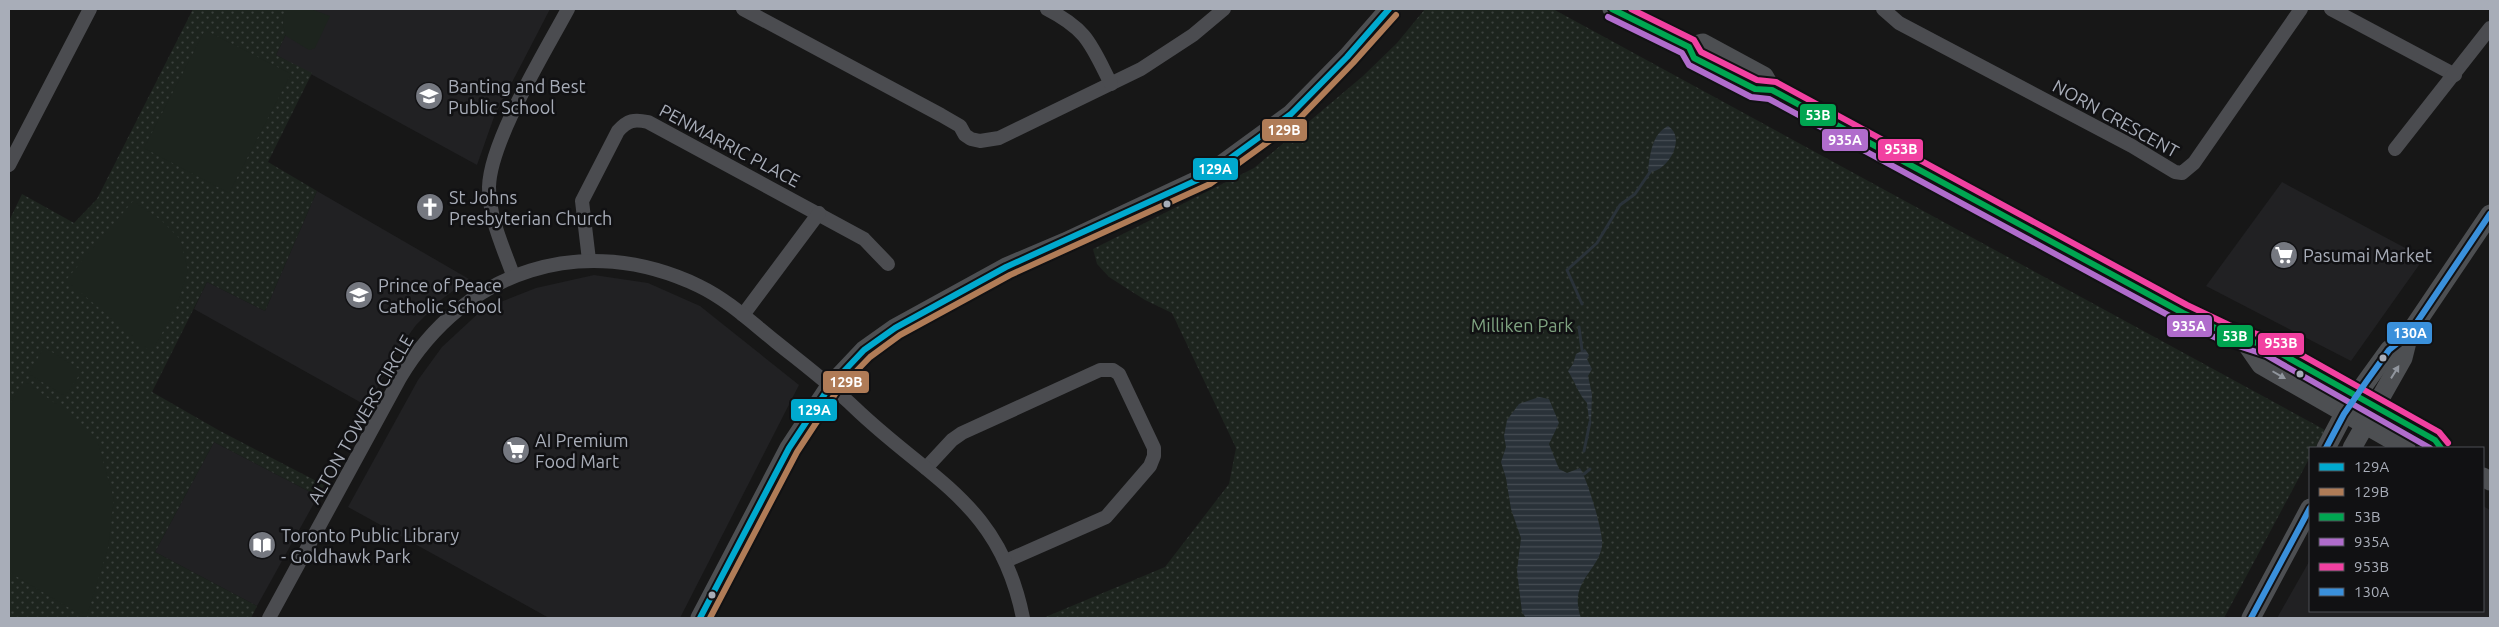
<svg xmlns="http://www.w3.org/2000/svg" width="2499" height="627" font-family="Ubuntu,sans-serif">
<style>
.built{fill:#212123}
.park{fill:url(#park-dots)}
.garden{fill:#1d241e}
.water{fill:url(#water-rules)}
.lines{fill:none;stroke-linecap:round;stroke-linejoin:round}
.stream{stroke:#2a3239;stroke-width:3}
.minor{stroke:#4b4c50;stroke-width:14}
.major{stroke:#4d4f52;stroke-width:19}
.bus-1-casing{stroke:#111113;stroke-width:10}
.bus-2-casing{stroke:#111113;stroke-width:10}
.bus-3-casing{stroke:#111113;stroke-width:10}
.bus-4-casing{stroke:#111113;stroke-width:10}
.bus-5-casing{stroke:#111113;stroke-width:10}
.bus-6-casing{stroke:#111113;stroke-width:10}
.bus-1{stroke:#00a9ce;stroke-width:6}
.bus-2{stroke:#b07c57;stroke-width:6}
.bus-3{stroke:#00a651;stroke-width:6}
.bus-4{stroke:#b06ccc;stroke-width:6}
.bus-5{stroke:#f240a1;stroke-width:6}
.bus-6{stroke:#3a90db;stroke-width:6}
.oneway{fill:#91969e}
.bus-dot{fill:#a8adb8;stroke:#111113;stroke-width:2}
.labels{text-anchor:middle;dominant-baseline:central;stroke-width:5;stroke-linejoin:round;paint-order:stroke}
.poi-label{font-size:18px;fill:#a8adb8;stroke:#111113;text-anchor:start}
.street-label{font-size:18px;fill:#a8adb8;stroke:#111113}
.park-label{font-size:18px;fill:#7fa381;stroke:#111113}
.line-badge{stroke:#111113;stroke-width:2}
.badge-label{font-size:14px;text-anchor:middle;font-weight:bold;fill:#fff}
</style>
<defs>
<pattern id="park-dots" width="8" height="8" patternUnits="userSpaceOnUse" patternTransform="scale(1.25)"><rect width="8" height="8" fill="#1d241e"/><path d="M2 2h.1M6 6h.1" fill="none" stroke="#3b413d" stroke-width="1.8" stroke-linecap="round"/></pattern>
<pattern id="water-rules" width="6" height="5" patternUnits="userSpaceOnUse" patternTransform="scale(1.25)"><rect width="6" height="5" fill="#2a3239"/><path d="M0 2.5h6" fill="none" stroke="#464d54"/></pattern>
</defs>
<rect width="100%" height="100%" fill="#171717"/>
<!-- built -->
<g class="built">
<polygon points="298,9 550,9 494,117 477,165 276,55"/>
<polygon points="2282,182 2424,258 2351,361 2206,286"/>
<polygon points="317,191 469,279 442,299 416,325 400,347 367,406 194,309 207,282 265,311"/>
<polygon points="594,275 648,283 700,306 799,385 680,618 549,618 348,507 418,380 442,347 483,309 536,288"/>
<polygon points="214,442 318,496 257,606 155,552"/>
<polygon points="2483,506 2490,510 2490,618 2277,618 2310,560 2310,611 2483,611"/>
</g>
<!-- park -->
<g class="park">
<polygon points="193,9 298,9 276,55 312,73 268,162 317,191 265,311 207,282 152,392 220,431 324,485 318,496 214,442 155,552 257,606 251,618 9,618 9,221 22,194 74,223 97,199"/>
<polygon points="1425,9 1553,9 2325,430 2315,448 2310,448 2310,457 2224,618 1043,618 1165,567 1229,484 1236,448 1172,313 1145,300 1109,277 1097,264 1093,249 1254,168 1363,76 1397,43"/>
</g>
<!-- garden -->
<g class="garden">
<path d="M290 9H311L330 16 315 48 309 50 286 36C283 26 280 16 290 9Z"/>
<polygon points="205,30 291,74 229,193 144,148"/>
<polygon points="133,201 161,220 180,239 188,270 175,311 151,352 66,280"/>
<polygon points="44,347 82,371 65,396 29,374"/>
<polygon points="24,381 59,406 98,444 114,499 108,548 86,618 9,572 9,406"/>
</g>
<!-- water -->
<g class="water">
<path d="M1668 126C1687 138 1668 171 1650 172L1648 171C1650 154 1652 134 1668 126Z"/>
<path d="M1585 349 1589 355 1587 359 1592 369 1588 376 1592 394 1591 422 1589 420 1587 403C1579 395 1575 382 1568 371L1573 364 1576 354Z"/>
<path d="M1539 397 1549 399 1559 423 1549 444 1559 469 1567 473 1580 468C1587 479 1604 533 1602 546 1598 572 1568 582 1581 618H1526L1522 612 1517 571 1521 538 1511 509 1506 478 1501 462 1506 447 1504 436 1507 420 1519 404Z"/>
</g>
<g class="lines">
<!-- stream -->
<g class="stream">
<polyline points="1582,304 1567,270 1597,243 1620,205 1635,194 1650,172"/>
<polyline points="1579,327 1582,350"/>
<polyline points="1584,451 1590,422"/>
<polyline points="1584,474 1590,469"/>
</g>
<!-- minor -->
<g class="minor">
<polyline points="743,9 941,115 960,126 965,135 971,139 980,141 999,138 1141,69 1193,35 1224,9"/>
<path d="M1047 9C1088 30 1091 45 1111 84"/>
<polyline points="1883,9 1899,23 2132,146 2175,172 2182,173 2194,163 2301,9"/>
<polyline points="2331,9 2455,75"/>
<polyline points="2395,149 2490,28"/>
<polyline points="9,165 90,9"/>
<path d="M589 260 582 201 618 131C628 120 634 119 648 122L864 239 888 264"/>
<path d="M513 275C503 247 489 218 489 187 490 141 545 52 568 9"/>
<polyline points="743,315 819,213"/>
<polyline points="926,468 952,440 962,433 1100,370 1113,370 1119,374 1154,448 1154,456 1150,466 1106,517 1006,561"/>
<path d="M269 618 400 378C465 269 584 231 699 286 728 300 751 322 776 342 802 363 830 384 855 408 931 481 1000 503 1023 618"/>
</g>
<!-- major -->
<g class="major">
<path d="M1612 9 1689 47 1694 58 1755 89 1772 90C1881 151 1991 211 2101 269 2154 296 2211 334 2269 347L2435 440 2441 448"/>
<polyline points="1689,47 1703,43 1764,76 1772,90"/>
<polyline points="2245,342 2261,365 2406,448"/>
<polyline points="2326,448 2344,414 2366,382 2389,350 2409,334 2490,214"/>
<polyline points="2352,448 2403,358 2409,334"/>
<polyline points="2483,477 2490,481"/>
<polyline points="700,618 789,448 830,386 864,350 895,328 1006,267 1065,242 1206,176 1291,114 1347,57 1389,9"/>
<polyline points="2251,618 2310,508"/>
</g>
<!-- bus-1 casing -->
<g class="bus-1-casing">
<polyline id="bus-1" points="700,618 789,448 830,386 864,350 895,328 1006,267 1206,176 1291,114 1347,57 1389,9"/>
</g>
<!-- bus-2 casing -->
<g class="bus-2-casing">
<polyline id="bus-2" points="710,618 797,452 837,391 870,357 900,335 1010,275 1210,184 1297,121 1353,63 1396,15"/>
</g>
<!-- bus-3 casing -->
<g class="bus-3-casing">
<polyline id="bus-3" points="1612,9 1689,47 1694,58 1755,89 1772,90 2183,313 2226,333 2269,347 2435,440 2441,448"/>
</g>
<!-- bus-4 casing -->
<g class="bus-4-casing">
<polyline id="bus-4" points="1608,17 1682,53 1689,65 1751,97 1769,99 2179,321 2223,341 2266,355 2430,448"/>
</g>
<!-- bus-5 casing -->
<g class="bus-5-casing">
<polyline id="bus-5" points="1631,9 1694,40 1701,52 1757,80 1776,82 2187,305 2229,325 2273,339 2439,432 2448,443"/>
</g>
<!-- bus-6 casing -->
<g class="bus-6-casing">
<g id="bus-6">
<polyline points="2326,448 2344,414 2366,382 2389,350 2409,334 2490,214"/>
<polyline points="2251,618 2310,508"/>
</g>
</g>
<!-- bus-1 -->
<use href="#bus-1" class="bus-1"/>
<!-- bus-2 -->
<use href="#bus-2" class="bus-2"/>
<!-- bus-3 -->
<use href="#bus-3" class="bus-3"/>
<!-- bus-4 -->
<use href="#bus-4" class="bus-4"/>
<!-- bus-5 -->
<use href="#bus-5" class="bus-5"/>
<!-- bus-6 -->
<use href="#bus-6" class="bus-6"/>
</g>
<!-- one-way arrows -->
<defs><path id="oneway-solid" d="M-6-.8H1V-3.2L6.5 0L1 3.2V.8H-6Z" transform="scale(1.25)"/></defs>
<g class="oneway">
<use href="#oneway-solid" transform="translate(2395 372) rotate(-58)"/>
<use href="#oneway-solid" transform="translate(2279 375) rotate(30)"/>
</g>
<!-- icons -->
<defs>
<g id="school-disc" transform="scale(1.4375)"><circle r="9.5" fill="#757880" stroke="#111113"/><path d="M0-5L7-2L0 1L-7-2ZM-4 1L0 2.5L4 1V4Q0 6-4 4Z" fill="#fff"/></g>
<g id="church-disc" transform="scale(1.4375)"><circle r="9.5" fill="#757880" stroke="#111113"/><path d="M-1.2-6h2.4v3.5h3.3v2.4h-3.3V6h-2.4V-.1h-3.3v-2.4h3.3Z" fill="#fff"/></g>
<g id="supermarket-disc" transform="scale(1.4375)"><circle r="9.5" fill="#757880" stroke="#111113"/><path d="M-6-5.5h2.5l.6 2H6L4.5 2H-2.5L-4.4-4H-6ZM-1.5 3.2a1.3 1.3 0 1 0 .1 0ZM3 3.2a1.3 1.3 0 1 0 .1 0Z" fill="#fff"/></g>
<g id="library-disc" transform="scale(1.4375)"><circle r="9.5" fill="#757880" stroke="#111113"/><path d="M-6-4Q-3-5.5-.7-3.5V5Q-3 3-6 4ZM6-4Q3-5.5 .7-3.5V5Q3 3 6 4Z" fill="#fff"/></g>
</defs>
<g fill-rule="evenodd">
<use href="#school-disc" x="429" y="96"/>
<use href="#church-disc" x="430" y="207"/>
<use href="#supermarket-disc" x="2284" y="255"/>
<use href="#school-disc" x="359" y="295"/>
<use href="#supermarket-disc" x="516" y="450"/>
<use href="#library-disc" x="262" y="545"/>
</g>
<!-- markers -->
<g class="bus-dot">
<circle cx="1167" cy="204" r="4.5"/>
<circle cx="2383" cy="358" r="4.5"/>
<circle cx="2300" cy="374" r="4.5"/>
<circle cx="712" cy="595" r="4.5"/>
</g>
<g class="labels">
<!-- poi labels -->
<g class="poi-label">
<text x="448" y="86">Banting and Best<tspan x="448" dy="21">Public School</tspan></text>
<text x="449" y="197">St Johns<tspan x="449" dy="21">Presbyterian Church</tspan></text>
<text x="2303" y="255">Pasumai Market</text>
<text x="378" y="285">Prince of Peace<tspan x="378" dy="21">Catholic School</tspan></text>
<text x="535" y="440">AI Premium<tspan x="535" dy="21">Food Mart</tspan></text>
<text x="281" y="535">Toronto Public Library<tspan x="281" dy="21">- Goldhawk Park</tspan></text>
</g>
<!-- street labels -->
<g class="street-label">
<text transform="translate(2116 118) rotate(29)">NORN CRESCENT</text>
<text transform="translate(730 145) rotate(28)">PENMARRIC PLACE</text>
<text transform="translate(360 419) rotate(-60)">ALTON TOWERS CIRCLE</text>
</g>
<!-- park labels -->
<g class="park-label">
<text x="1522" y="325">Milliken Park</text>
</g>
</g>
<g class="line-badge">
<rect x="1799" y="103" width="38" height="24" rx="5" fill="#00a651"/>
<rect x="1261" y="118" width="47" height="24" rx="5" fill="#b07c57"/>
<rect x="1821" y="128" width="48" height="24" rx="5" fill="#b06ccc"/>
<rect x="1877" y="138" width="47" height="24" rx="5" fill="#f240a1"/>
<rect x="1192" y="157" width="47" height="24" rx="5" fill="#00a9ce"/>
<rect x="2166" y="314" width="47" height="24" rx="5" fill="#b06ccc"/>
<rect x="2386" y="321" width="47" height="24" rx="5" fill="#3a90db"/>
<rect x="2216" y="324" width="38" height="24" rx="5" fill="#00a651"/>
<rect x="2257" y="332" width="48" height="24" rx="5" fill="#f240a1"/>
<rect x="822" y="370" width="48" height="24" rx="5" fill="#b07c57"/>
<rect x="790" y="398" width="48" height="24" rx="5" fill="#00a9ce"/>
</g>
<g class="badge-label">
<text x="1818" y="120">53B</text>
<text x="1284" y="135">129B</text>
<text x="1845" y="145">935A</text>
<text x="1901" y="154">953B</text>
<text x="1215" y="174">129A</text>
<text x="2189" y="331">935A</text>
<text x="2410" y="338">130A</text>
<text x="2235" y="341">53B</text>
<text x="2281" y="348">953B</text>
<text x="846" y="387">129B</text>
<text x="814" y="415">129A</text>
</g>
<!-- border -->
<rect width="2499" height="627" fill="none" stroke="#a8adb8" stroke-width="20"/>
<!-- legend -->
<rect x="2309" y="447" width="175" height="165" fill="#111113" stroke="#4d4f55"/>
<rect x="2319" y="463" width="25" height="8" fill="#00a9ce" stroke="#4d4f55"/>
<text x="2354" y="472" font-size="15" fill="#a8adb8">129A</text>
<rect x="2319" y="488" width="25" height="8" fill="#b07c57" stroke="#4d4f55"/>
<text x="2354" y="497" font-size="15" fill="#a8adb8">129B</text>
<rect x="2319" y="513" width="25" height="8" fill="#00a651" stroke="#4d4f55"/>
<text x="2354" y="522" font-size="15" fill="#a8adb8">53B</text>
<rect x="2319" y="538" width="25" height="8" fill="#b06ccc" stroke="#4d4f55"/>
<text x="2354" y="547" font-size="15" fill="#a8adb8">935A</text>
<rect x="2319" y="563" width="25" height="8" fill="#f240a1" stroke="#4d4f55"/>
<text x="2354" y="572" font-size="15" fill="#a8adb8">953B</text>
<rect x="2319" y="588" width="25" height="8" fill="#3a90db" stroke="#4d4f55"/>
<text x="2354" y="597" font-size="15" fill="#a8adb8">130A</text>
</svg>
